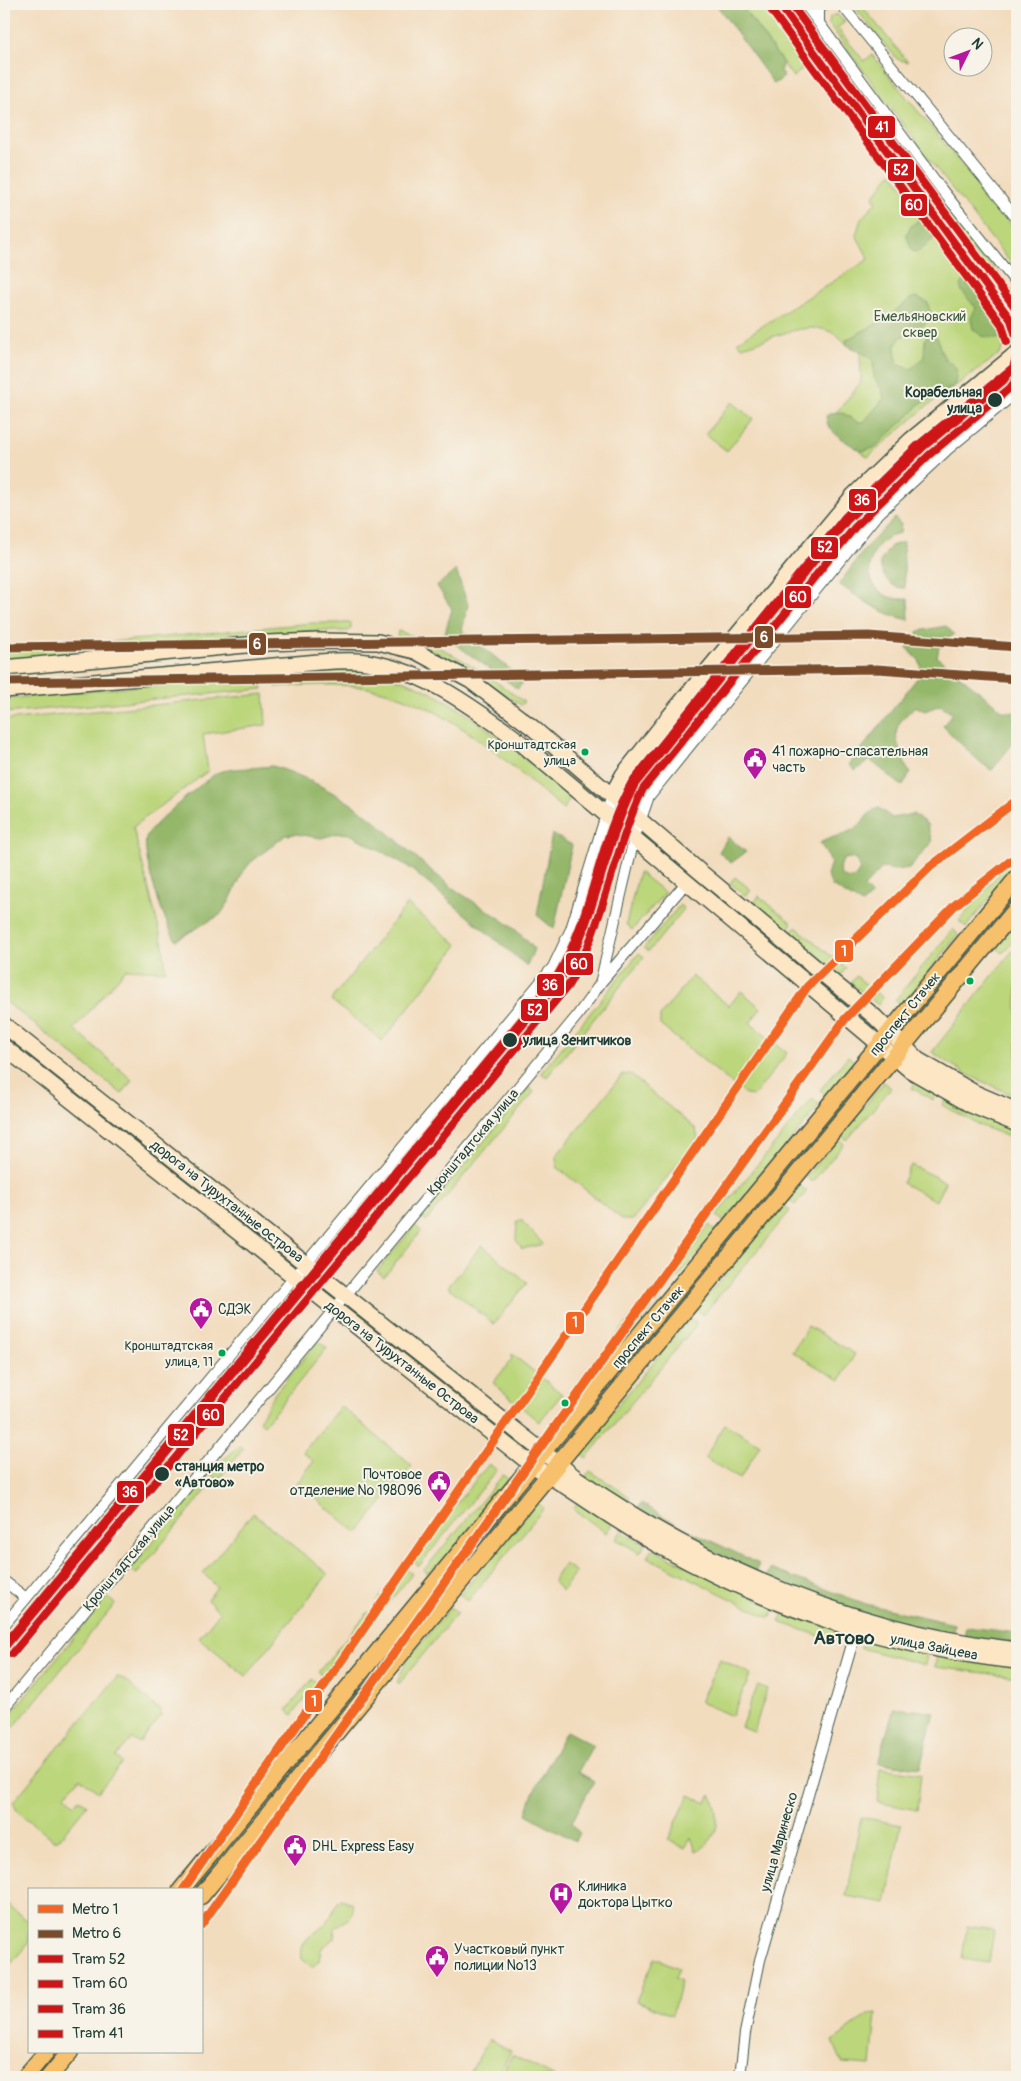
<svg xmlns="http://www.w3.org/2000/svg" width="1021" height="2081" font-family="Pangolin,sans-serif">
<style>
.green{fill:#bcd67b;stroke:#6e8a58}
.forest{fill:#95b76b;stroke:#5a7a50;fill-rule:evenodd}
.lines{fill:none;stroke-linecap:round;stroke-linejoin:round}
.street-casing{stroke:#3f5549;stroke-width:12}
.secondary-casing{stroke:#3f5549;stroke-width:18}
.primary-casing{stroke:#3f5549;stroke-width:19}
.street{stroke:#fff;stroke-width:10}
.secondary{stroke:#fce6c4;stroke-width:15}
.primary{stroke:#f7c06c;stroke-width:16}
.tram-1-casing{stroke:#f7f3e8;stroke-width:11}
.tram-2-casing{stroke:#f7f3e8;stroke-width:11}
.tram-3-casing{stroke:#f7f3e8;stroke-width:11}
.tram-4-casing{stroke:#f7f3e8;stroke-width:11}
.tram-1{stroke:#ce1417;stroke-width:8}
.tram-2{stroke:#ce1417;stroke-width:8}
.tram-3{stroke:#ce1417;stroke-width:8}
.tram-4{stroke:#ce1417;stroke-width:8}
.metro-1-casing{stroke:#f7f3e8;stroke-width:12}
.metro-2-casing{stroke:#f7f3e8;stroke-width:12}
.metro-1{stroke:#f26522;stroke-width:9}
.metro-2{stroke:#7a4b2a;stroke-width:9}
.stop-dot{fill:#1f3d34;stroke:#f7f3e8;stroke-width:2}
.bus-dot{fill:#00a651;stroke:#f7f3e8;stroke-width:2}
.labels{text-anchor:middle;dominant-baseline:central;stroke-width:4;stroke-linejoin:round;paint-order:stroke}
.bus-label{font-size:13px;fill:#1f3d34;stroke:#f7f3e8;text-anchor:end}
.park-label{font-size:14px;fill:#3e5c42;stroke:#f7f3e8}
.stop-label{font-size:14px;font-weight:bold;fill:#1f3d34;stroke:#f7f3e8;text-anchor:start}
.poi-label{font-size:14px;fill:#1f3d34;stroke:#f7f3e8;text-anchor:start}
.street-label{font-size:14px;fill:#1f3d34;stroke:#f7f3e8}
.district-label{font-size:19px;font-weight:bold;fill:#1f3d34;stroke:#f7f3e8}
.line-badge{stroke:#f7f3e8;stroke-width:2}
.badge-label{font-size:14px;text-anchor:middle;font-weight:bold;fill:#fff}
</style>
<rect width="100%" height="100%" fill="#f7f3e8"/>
<filter id="ink" filterUnits="userSpaceOnUse"><feTurbulence type="fractalNoise" baseFrequency=".02" numOctaves="2"/><feDisplacementMap in="SourceGraphic" scale="10" xChannelSelector="R" yChannelSelector="G"/><feConvolveMatrix kernelMatrix="1 2 1 2 8 2 1 2 1" color-interpolation-filters="sRGB"/></filter>
<filter id="wash" filterUnits="userSpaceOnUse"><feTurbulence type="fractalNoise" baseFrequency=".0096" numOctaves="4" result="noise"/><feDisplacementMap in="SourceGraphic" scale="20" xChannelSelector="R" yChannelSelector="G"/><feGaussianBlur stdDeviation="1.12" result="paint"/><feColorMatrix in="noise" values="0 0 0 0 0 0 0 0 0 0 0 0 0 0 0 0 0 1.4 0 .05"/><feComposite in="paint" operator="in"/></filter>
<g filter="url(#wash)">
<rect width="100%" height="100%" fill="#f2dcbe"/>
<!-- green -->
<g class="green">
<polygon points="740,4 769,4 811,62 793,77"/>
<polygon points="773,4 776,4 885,153 880,150"/>
<polygon points="789,4 794,4 899,146 897,150"/>
<polygon points="852,4 860,4 908,62 897,59"/>
<polygon points="837,14 845,22 837,28 864,61 872,55 1017,232 1017,271 924,153 829,24 830,17"/>
<polygon points="908,159 1017,297 1017,307 1013,309 904,160"/>
<path d="M892 172 1004 322 1007 340 1000 354 927 406 868 457 827 424 861 382 860 353 847 339V345C820 310 775 339 742 347L737 342 869 259 856 235 861 219 876 202 873 197Z"/>
<polygon points="732,402 753,419 727,451 705,434"/>
<polygon points="312,623 351,623 351,629 349,631 312,631 4,661 4,652"/>
<path d="M398 631C444 645 485 673 524 702L521 705 443 655 397 636Z"/>
<path d="M319 669C350 670 380 672 410 683 466 704 525 760 571 798L563 809C505 761 445 701 368 688 338 683 307 685 276 687L277 673Z"/>
<polygon points="260,674 263,689 4,713 4,699"/>
<polygon points="264,694 266,725 203,734 208,771 133,827 163,945 166,971 126,969 74,1029 132,1080 122,1094 4,1000 4,720"/>
<polygon points="1017,852 1017,865 966,927 959,921"/>
<polygon points="639,872 665,893 632,930 626,924"/>
<polygon points="735,877 751,890 746,896 730,883"/>
<polygon points="759,896 792,923 787,930 754,903"/>
<polygon points="407,904 458,945 382,1041 331,1000"/>
<polygon points="680,905 684,909 649,951 644,948"/>
<polygon points="1017,920 1017,936 1003,953 995,947"/>
<polygon points="796,927 846,968 841,975 791,933"/>
<polygon points="953,929 958,935 902,1005 895,1000"/>
<polygon points="1017,945 1017,1097 968,1075 932,1052"/>
<polygon points="639,953 644,957 547,1077 541,1073"/>
<polygon points="692,976 729,1006 741,991 761,1008 750,1023 787,1053 754,1096 746,1095 660,1025 660,1016"/>
<polygon points="856,976 883,998 878,1005 851,983"/>
<polygon points="848,1056 855,1062 827,1096 820,1090"/>
<polygon points="630,1074 696,1129 698,1139 633,1220 623,1220 557,1167 556,1156 622,1075"/>
<polygon points="916,1081 936,1093 933,1100 912,1088"/>
<polygon points="884,1082 891,1088 847,1140 841,1135"/>
<polygon points="529,1087 534,1092 426,1221 421,1217"/>
<polygon points="946,1098 1017,1131 1017,1140 981,1126 942,1105"/>
<polygon points="812,1099 820,1105 724,1222 716,1215"/>
<polygon points="838,1138 844,1144 812,1182 806,1177"/>
<polygon points="911,1165 945,1182 936,1201 902,1183"/>
<polygon points="799,1185 807,1191 795,1205 788,1199"/>
<polygon points="783,1205 790,1211 703,1315 696,1309"/>
<polygon points="521,1220 543,1244 522,1249 516,1240 517,1221"/>
<polygon points="415,1225 421,1231 384,1277 377,1271"/>
<polygon points="709,1225 716,1231 620,1348 612,1341"/>
<polygon points="482,1245 527,1283 494,1324 448,1287"/>
<polygon points="690,1318 697,1324 586,1458 579,1452"/>
<polygon points="808,1326 855,1354 840,1380 792,1352"/>
<polygon points="318,1341 327,1348 264,1425 259,1421 275,1393"/>
<polygon points="604,1351 612,1357 578,1398 571,1392"/>
<polygon points="512,1354 562,1394 539,1422 493,1383 512,1359"/>
<polygon points="341,1406 412,1466 357,1533 297,1483 314,1461 303,1452"/>
<polygon points="725,1424 760,1445 740,1479 705,1458"/>
<polygon points="239,1446 243,1449 218,1480 209,1473"/>
<polygon points="489,1464 497,1470 419,1566 411,1559"/>
<polygon points="590,1471 630,1497 625,1505 585,1477"/>
<polygon points="503,1475 510,1481 443,1561 427,1573 424,1570"/>
<polygon points="202,1481 209,1487 137,1574 130,1569"/>
<polygon points="579,1501 612,1524 606,1533 573,1509"/>
<polygon points="537,1502 544,1508 468,1601 460,1595"/>
<polygon points="253,1513 328,1574 246,1676 199,1638 220,1612 207,1600 217,1587 203,1573"/>
<polygon points="621,1531 645,1545 640,1553 616,1539"/>
<polygon points="652,1549 775,1607 770,1618 647,1557"/>
<polygon points="564,1564 576,1572 562,1591 553,1581"/>
<polygon points="404,1568 412,1574 384,1609 376,1602"/>
<polygon points="107,1597 115,1604 4,1739 4,1722"/>
<polygon points="450,1607 457,1613 399,1684 397,1682 406,1662"/>
<polygon points="784,1610 836,1630 841,1643 779,1622"/>
<polygon points="368,1612 376,1618 326,1679 318,1672"/>
<polygon points="871,1640 927,1654 925,1665 860,1648"/>
<polygon points="937,1655 1017,1667 1017,1677 935,1667"/>
<polygon points="720,1659 751,1674 732,1716 700,1702"/>
<polygon points="117,1677 122,1678 161,1711 161,1716 139,1743 132,1738 116,1757 122,1763 98,1792 80,1778 65,1795 75,1804 79,1799 87,1805 58,1840 53,1840 17,1811 13,1802"/>
<polygon points="312,1679 317,1683 292,1715 287,1710"/>
<polygon points="758,1685 767,1689 754,1732 741,1727"/>
<polygon points="881,1768 921,1774 917,1810 877,1802"/>
<path d="M711 1794C721 1816 721 1839 696 1851L691 1837 685 1848 668 1840 689 1795 706 1803Z"/>
<polygon points="861,1817 901,1825 886,1903 846,1896"/>
<path d="M341 1899 352 1903C356 1920 344 1919 335 1928L334 1938 321 1949 319 1961 312 1967 302 1959C299 1935 316 1936 327 1922 333 1915 334 1905 341 1899Z"/>
<polygon points="4,1902 29,1922 29,1942 4,1972"/>
<polygon points="967,1926 994,1930 989,1963 962,1959"/>
<polygon points="655,1958 679,1968 675,1978 681,1981 672,2015 636,2001"/>
<polygon points="876,2013 871,2065 842,2063 833,2041 869,2014"/>
<polygon points="489,2039 511,2051 497,2077 468,2077"/>
<polygon points="512,2055 555,2077 500,2077"/>
</g>
<!-- forest -->
<g class="forest">
<polygon points="716,4 740,4 783,63 780,71 784,77 774,84"/>
<polygon points="925,216 938,235 918,252 912,251 906,234 912,225"/>
<path d="M965 280C982 282 1000 317 1003 332L1001 339 982 336 973 329 971 318 976 308 961 290V285Z"/>
<path d="M916 297 927 302 932 317C916 336 884 331 899 365L911 369 924 357 925 339 932 331C940 339 938 344 942 353 949 370 962 358 954 386L918 405 915 410 874 448 862 451C848 443 827 433 826 416 841 407 846 416 858 422H864L884 398 881 388 874 378 873 361 868 356 847 345 846 340 887 318 910 299Z"/>
<path d="M895 518 901 524 900 533C871 538 857 579 885 595 892 599 900 599 908 599L909 620C881 614 862 600 839 584L867 546Z"/>
<path d="M903 542 905 588C890 589 881 575 880 562L891 546Z"/>
<polygon points="456,570 468,605 462,630 524,681 518,689 444,636 452,609 437,586"/>
<path d="M946 626 954 634 939 647 937 657 1003 711 1017 713V738L992 770C984 768 951 734 943 726L953 713 940 705 925 711 915 706C900 722 892 725 899 748 902 757 905 765 910 774L902 786 870 760 855 771 849 765 922 672 919 660 907 649 919 631Z"/>
<path d="M272 766C303 774 351 801 375 821 401 843 425 867 453 888 480 908 513 921 534 949L527 966 406 865 350 834 339 833 321 838 296 834 286 835 251 862 243 872 229 902 220 915 176 940C165 925 139 851 147 835 152 825 208 777 219 772 229 768 259 768 272 766Z"/>
<path d="M879 808 892 818 913 814 927 824 932 842 909 868 896 870 882 868 864 887 872 895 862 904 832 886 827 875 831 862 820 843C833 835 847 836 859 825 867 818 868 811 879 808ZM850 858 856 860 860 869 855 877 848 879 841 875 839 867 844 859Z"/>
<polygon points="552,834 572,845 554,929 537,915"/>
<polygon points="728,837 746,852 731,863 719,852"/>
<polygon points="641,1503 678,1525 759,1564 755,1573 636,1512"/>
<polygon points="770,1569 866,1604 954,1624 953,1634 863,1614 766,1577"/>
<polygon points="966,1627 1017,1633 1017,1643 964,1637"/>
<polygon points="894,1708 934,1712 920,1768 878,1763"/>
<polygon points="566,1731 593,1745 578,1772 594,1781 572,1822 579,1833 575,1841 526,1814 533,1793"/>
</g>
</g>
<g filter="url(#ink)">
<g class="lines">
<!-- street casing -->
<g class="street-casing">
<g id="street">
<polyline points="805,4 942,190 1017,284"/>
<polyline points="841,4 1017,219"/>
<polyline points="819,22 819,9 825,4"/>
<polyline points="602,981 686,883"/>
<polyline points="4,1581 26,1598"/>
<polyline points="4,1625 553,967 571,929 612,795"/>
<polyline points="4,1708 577,1016 600,984 634,839 649,796 876,516 947,450 1017,392"/>
<polyline points="740,2077 745,2033 760,1960 858,1624"/>
</g>
</g>
<!-- secondary casing -->
<g class="secondary-casing">
<g id="secondary">
<polyline points="4,668 267,643 319,641 378,642 415,651 471,681 533,728 698,870 875,1017 918,1060 975,1093 1017,1111"/>
<path d="M4 690 319 662C332 661 345 660 358 661 419 667 467 703 515 738L910 1070 971 1105 1017 1124"/>
<polyline points="612,795 623,775 668,718 853,496 911,440 1017,353"/>
<path d="M4 1025 576 1478C709 1570 855 1632 1017 1650"/>
<path d="M4 1047 532 1465C577 1492 618 1523 663 1548 772 1609 894 1648 1017 1661"/>
</g>
</g>
<!-- primary casing -->
<g class="primary-casing">
<g id="primary">
<polyline points="181,1890 1017,878"/>
<polyline points="201,1896 1017,908"/>
<polyline points="25,2077 46,2052"/>
<polyline points="49,2077 70,2052"/>
</g>
</g>
<!-- street -->
<use href="#street" class="street"/>
<!-- secondary -->
<use href="#secondary" class="secondary"/>
<!-- primary -->
<use href="#primary" class="primary"/>
<!-- tram-1 casing -->
<g class="tram-1-casing">
<g id="tram-1">
<polyline points="779,4 1011,320 1017,339"/>
<path d="M4 1648 560 980C596 919 603 847 635 784L847 520 922 448 1003 381 1013 368 1017 353"/>
</g>
</g>
<!-- tram-2 casing -->
<g class="tram-2-casing">
<g id="tram-2">
<polyline points="771,10 1002,325 1007,342"/>
<path d="M12 1654 568 986C605 924 612 853 643 789L855 527 929 455 1010 388 1017 379"/>
</g>
</g>
<!-- tram-3 casing -->
<g class="tram-3-casing">
<path id="tram-3" d="M4 1645 556 978C594 915 597 844 632 782L845 517 917 446 1011 369"/>
</g>
<!-- tram-4 casing -->
<g class="tram-4-casing">
<polyline id="tram-4" points="791,4 1017,310"/>
</g>
<!-- tram-1 -->
<use href="#tram-1" class="tram-1"/>
<!-- tram-2 -->
<use href="#tram-2" class="tram-2"/>
<!-- tram-3 -->
<use href="#tram-3" class="tram-3"/>
<!-- tram-4 -->
<use href="#tram-4" class="tram-4"/>
<!-- metro-1 casing -->
<g class="metro-1-casing">
<g id="metro-1">
<polyline points="183,1890 807,987 930,867 1017,800"/>
<polyline points="201,1925 845,1019 955,905 1017,856"/>
</g>
</g>
<!-- metro-2 casing -->
<g class="metro-2-casing">
<g id="metro-2">
<polyline points="4,647 869,636 1017,647"/>
<polyline points="4,682 877,669 1017,679"/>
</g>
</g>
<!-- metro-1 -->
<use href="#metro-1" class="metro-1"/>
<!-- metro-2 -->
<use href="#metro-2" class="metro-2"/>
</g>
</g>
<!-- icons -->
<defs>
<g id="civic-pin" transform="scale(1.25)"><path d="M0 17L-7.5 6A9.5 9.5 0 1 1 7.5 6Z" fill="#b5179e" stroke="#f7f3e8"/><path d="M-.6-6.5H3V-4.5H.6V-3L4-1V1h2V6H-6V1h2V-1L-.6-3ZM-1.2 2.5V6h2.4V2.5Z" fill="#fff"/></g>
<g id="hospital-pin" transform="scale(1.25)"><path d="M0 17L-7.5 6A9.5 9.5 0 1 1 7.5 6Z" fill="#b5179e" stroke="#f7f3e8"/><path d="M-5-5h3v3.5h4V-5h3V5h-3V1.5h-4V5h-3Z" fill="#fff"/></g>
</defs>
<g fill-rule="evenodd">
<use href="#civic-pin" x="755" y="759"/>
<use href="#civic-pin" x="201" y="1309"/>
<use href="#civic-pin" x="439" y="1482"/>
<use href="#civic-pin" x="295" y="1846"/>
<use href="#hospital-pin" x="561" y="1894"/>
<use href="#civic-pin" x="437" y="1957"/>
</g>
<!-- markers -->
<g class="stop-dot">
<circle cx="995" cy="400" r="8"/>
<circle cx="510" cy="1040" r="8"/>
<circle cx="162" cy="1474" r="8"/>
</g>
<g class="bus-dot">
<circle cx="585" cy="752" r="4.5"/>
<circle cx="970" cy="981" r="4.5"/>
<circle cx="222" cy="1353" r="4.5"/>
<circle cx="565" cy="1403" r="4.5"/>
</g>
<g class="labels">
<!-- bus labels -->
<g class="bus-label">
<text x="576" y="745">Кронштадтская<tspan x="576" dy="16">улица</tspan></text>
<text x="213" y="1346">Кронштадтская<tspan x="213" dy="16">улица, 11</tspan></text>
</g>
<!-- park labels -->
<g class="park-label">
<text x="920" y="316">Емельяновский<tspan x="920" dy="16">сквер</tspan></text>
</g>
<!-- stop labels -->
<g class="stop-label">
<text x="982" y="392" text-anchor="end">Корабельная<tspan x="982" dy="16">улица</tspan></text>
<text x="523" y="1040">улица Зенитчиков</text>
<text x="175" y="1466">станция метро<tspan x="175" dy="16">«Автово»</tspan></text>
</g>
<!-- poi labels -->
<g class="poi-label">
<text x="772" y="751">41 пожарно-спасательная<tspan x="772" dy="16">часть</tspan></text>
<text x="218" y="1309">СДЭК</text>
<text x="422" y="1474" text-anchor="end">Почтовое<tspan x="422" dy="16">отделение № 198096</tspan></text>
<text x="312" y="1846">DHL Express Easy</text>
<text x="578" y="1886">Клиника<tspan x="578" dy="16">доктора Цытко</tspan></text>
<text x="454" y="1949">Участковый пункт<tspan x="454" dy="16">полиции №13</tspan></text>
</g>
<!-- street labels -->
<g class="street-label">
<text transform="translate(905 1014) rotate(-51)">проспект Стачек</text>
<text transform="translate(473 1142) rotate(-50)">Кронштадтская улица</text>
<text transform="translate(227 1201) rotate(38)">дорога на Турухтанные острова</text>
<text transform="translate(648 1327) rotate(-50)">проспект Стачек</text>
<text transform="translate(402 1362) rotate(38)">дорога на Турухтанные Острова</text>
<text transform="translate(129 1558) rotate(-50)">Кронштадтская улица</text>
<text transform="translate(934 1647) rotate(11)">улица Зайцева</text>
<text transform="translate(779 1842) rotate(-74)">улица Маринеско</text>
</g>
<!-- district labels -->
<g class="district-label">
<text x="844" y="1638">Автово</text>
</g>
</g>
<g class="line-badge">
<rect x="867" y="115" width="29" height="24" rx="5" fill="#ce1417"/>
<rect x="887" y="158" width="28" height="24" rx="5" fill="#ce1417"/>
<rect x="900" y="193" width="28" height="24" rx="5" fill="#ce1417"/>
<rect x="848" y="488" width="29" height="24" rx="5" fill="#ce1417"/>
<rect x="810" y="536" width="29" height="24" rx="5" fill="#ce1417"/>
<rect x="784" y="585" width="28" height="24" rx="5" fill="#ce1417"/>
<rect x="754" y="625" width="20" height="24" rx="5" fill="#7a4b2a"/>
<rect x="248" y="632" width="19" height="24" rx="5" fill="#7a4b2a"/>
<rect x="834" y="939" width="20" height="24" rx="5" fill="#f26522"/>
<rect x="565" y="952" width="29" height="24" rx="5" fill="#ce1417"/>
<rect x="536" y="973" width="29" height="24" rx="5" fill="#ce1417"/>
<rect x="520" y="998" width="29" height="24" rx="5" fill="#ce1417"/>
<rect x="565" y="1311" width="20" height="24" rx="5" fill="#f26522"/>
<rect x="196" y="1403" width="29" height="24" rx="5" fill="#ce1417"/>
<rect x="167" y="1423" width="28" height="24" rx="5" fill="#ce1417"/>
<rect x="116" y="1480" width="29" height="24" rx="5" fill="#ce1417"/>
<rect x="304" y="1689" width="19" height="24" rx="5" fill="#f26522"/>
</g>
<g class="badge-label">
<text x="882" y="132">41</text>
<text x="901" y="175">52</text>
<text x="914" y="210">60</text>
<text x="862" y="505">36</text>
<text x="825" y="552">52</text>
<text x="798" y="602">60</text>
<text x="764" y="642">6</text>
<text x="257" y="649">6</text>
<text x="844" y="956">1</text>
<text x="579" y="969">60</text>
<text x="550" y="990">36</text>
<text x="535" y="1015">52</text>
<text x="575" y="1327">1</text>
<text x="211" y="1420">60</text>
<text x="181" y="1440">52</text>
<text x="130" y="1497">36</text>
<text x="314" y="1706">1</text>
</g>
<!-- margin -->
<rect width="1021" height="2081" fill="none" stroke="#f7f3e8" stroke-width="20"/>
<!-- legend -->
<rect x="28" y="1888" width="175" height="165" fill="#f7f3e8" stroke="#a1aaa0"/>
<rect x="38" y="1905" width="25" height="8" fill="#f26522" stroke="#a1aaa0"/>
<text x="72" y="1914" font-size="15" fill="#1f3d34">Metro 1</text>
<rect x="38" y="1930" width="25" height="8" fill="#7a4b2a" stroke="#a1aaa0"/>
<text x="72" y="1938" font-size="15" fill="#1f3d34">Metro 6</text>
<rect x="38" y="1955" width="25" height="8" fill="#ce1417" stroke="#a1aaa0"/>
<text x="72" y="1964" font-size="15" fill="#1f3d34">Tram 52</text>
<rect x="38" y="1980" width="25" height="8" fill="#ce1417" stroke="#a1aaa0"/>
<text x="72" y="1988" font-size="15" fill="#1f3d34">Tram 60</text>
<rect x="38" y="2005" width="25" height="8" fill="#ce1417" stroke="#a1aaa0"/>
<text x="72" y="2014" font-size="15" fill="#1f3d34">Tram 36</text>
<rect x="38" y="2030" width="25" height="8" fill="#ce1417" stroke="#a1aaa0"/>
<text x="72" y="2038" font-size="15" fill="#1f3d34">Tram 41</text>
<!-- north arrow -->
<g transform="translate(968 52) rotate(48)"><circle r="24" fill="#f7f3e8" stroke="#a1aaa0"/>
<path d="M0-4L9 19L0 12L-9 19Z" fill="#b5179e"/>
<text y="-8" font-size="14" font-weight="bold" text-anchor="middle" fill="#1f3d34">N</text>
</g>
</svg>
